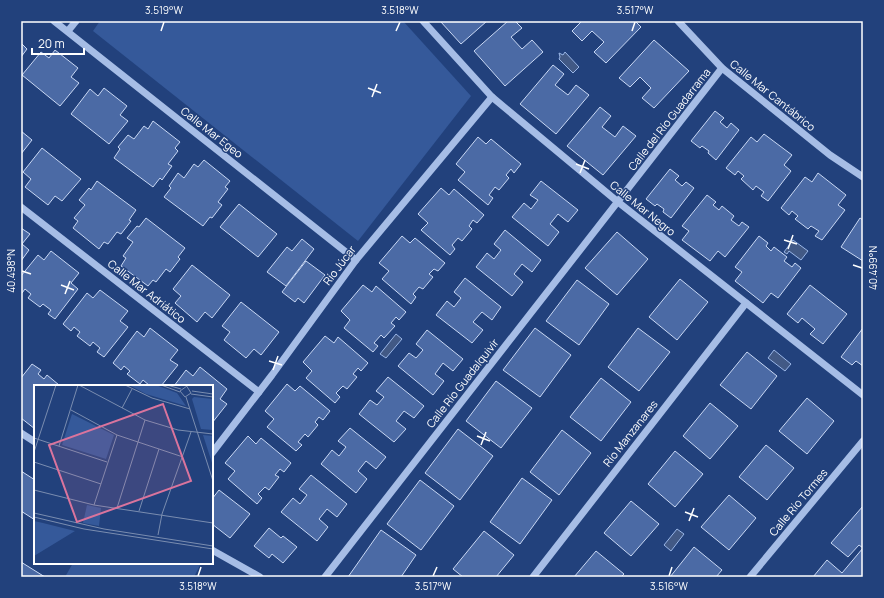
<svg xmlns="http://www.w3.org/2000/svg" width="884" height="598" font-family="Manrope,sans-serif">
<style>
.green{fill:#35599a}
.water{fill:#425985;stroke:#9ab6e7}
.building{fill:#4b6aa5;stroke:#c9d8f4}
.lines{fill:none;stroke-linecap:round;stroke-linejoin:round}
.minor{stroke:#a6bde6;stroke-width:7}
.ticks{fill:none;stroke:#fff;stroke-width:1.5}
.labels{text-anchor:middle;dominant-baseline:central;stroke-width:3;stroke-linejoin:round;paint-order:stroke}
.street-label{font-size:11px;fill:#fff;stroke:#22417c}
.inset-road{fill:none;stroke:#7a8db0;stroke-width:1}
.view{fill:#da749d;fill-opacity:0.15;stroke:#da749d;stroke-width:2}
.inset-edge{fill:none;stroke:#fff;stroke-width:2}
.neatline{fill:none;stroke:#fff;stroke-width:1.5}
.ticks-label{font-size:10px;text-anchor:middle;fill:#fff}
</style>
<rect width="100%" height="100%" fill="#22417c"/>
<!-- green -->
<g class="green">
<polygon points="100,21 403,21 471,96 358,241 93,31"/>
<polygon points="73,563 201,563 194,577 65,577"/>
</g>
<!-- water -->
<g class="water">
<polygon points="565,52 579,67 573,73 559,59 560,57 559,53 563,55"/>
<polygon points="793,240 808,251 801,260 789,251 787,254 784,252"/>
<polygon points="396,334 402,339 386,358 380,354"/>
<polygon points="774,350 791,364 785,371 768,358"/>
<polygon points="677,529 684,534 671,551 664,545"/>
</g>
<!-- building -->
<g class="building">
<polygon points="440,21 487,21 461,44"/>
<polygon points="508,21 515,21 522,28 511,37 522,49 532,40 543,52 505,86 474,51"/>
<polygon points="582,21 635,21 641,27 606,63 594,52 604,42 592,31 582,41 572,31"/>
<polygon points="654,40 689,71 654,108 642,98 651,88 640,77 630,87 619,78"/>
<polygon points="21,43 27,49 21,57"/>
<polygon points="55,50 78,68 71,77 79,83 60,106 22,75 41,52 49,58"/>
<polygon points="553,65 564,74 555,85 568,95 576,85 589,95 556,134 520,104"/>
<polygon points="104,88 127,106 120,115 128,121 109,144 71,114 90,89 98,96"/>
<polygon points="600,107 611,116 602,127 615,137 623,126 636,136 603,175 567,146"/>
<polygon points="715,111 724,118 720,122 727,128 731,123 739,130 716,160 708,153 709,151 702,146 700,148 691,141"/>
<polygon points="153,121 180,142 175,148 178,151 168,164 172,166 162,180 160,178 153,187 114,158 120,149 118,147 128,135 134,139 144,126 148,129"/>
<polygon points="21,131 32,140 21,154"/>
<polygon points="764,134 792,155 784,165 791,171 768,201 761,196 764,192 756,186 753,190 741,179 744,176 738,171 735,175 726,168 751,137 757,142"/>
<polygon points="478,137 486,144 491,139 521,164 514,173 511,169 506,175 509,178 499,190 495,187 489,195 493,198 488,205 458,180 465,172 456,164"/>
<polygon points="42,148 81,179 62,201 55,196 48,205 25,187 31,179 23,172"/>
<polygon points="204,160 230,181 225,187 228,189 218,202 222,205 212,218 210,217 203,226 164,197 171,188 169,186 178,173 184,178 194,164 198,167"/>
<polygon points="670,169 679,176 675,180 682,186 686,182 694,188 671,218 663,212 664,209 657,204 655,206 646,199"/>
<polygon points="818,173 846,195 838,205 845,210 822,240 815,236 819,231 811,226 808,229 795,219 798,216 792,211 789,215 781,208 805,177 812,182"/>
<polygon points="97,181 136,210 129,220 131,221 121,234 117,232 108,244 104,242 99,249 73,228 78,221 74,218 85,205 79,200 89,188 91,190"/>
<polygon points="541,181 578,210 568,222 558,214 550,224 559,232 548,246 512,217 524,203 531,209 538,200 530,195"/>
<polygon points="441,188 449,195 454,189 484,215 477,223 473,220 469,226 472,229 462,241 458,238 452,245 455,249 450,255 421,230 428,223 418,214"/>
<polygon points="707,195 716,202 713,205 719,210 722,206 734,216 731,220 739,226 742,222 749,227 725,257 718,251 710,261 682,240 689,231 682,226"/>
<polygon points="239,204 277,234 258,257 220,227"/>
<polygon points="146,218 185,248 178,257 180,259 170,272 166,269 156,282 153,280 148,286 121,266 126,258 123,256 133,242 127,238 137,226 139,227"/>
<polygon points="860,218 863,220 863,261 841,247"/>
<polygon points="21,228 30,234 22,244 29,250 21,261"/>
<polygon points="505,230 541,260 532,272 522,264 514,274 523,282 512,296 476,267 487,253 494,259 501,250 494,244"/>
<polygon points="617,232 648,259 617,295 585,268"/>
<polygon points="402,236 410,243 415,238 445,263 438,271 434,269 429,274 433,277 423,289 419,287 413,294 416,297 411,304 382,279 389,271 379,263"/>
<polygon points="759,236 768,243 766,246 771,251 774,247 787,257 784,261 792,267 795,263 801,268 778,298 771,293 763,303 735,281 742,272 735,267"/>
<polygon points="302,239 314,249 286,286 267,272 287,247 292,251"/>
<polygon points="51,251 79,273 71,283 78,289 55,319 48,314 51,310 43,304 40,307 28,298 31,294 25,289 22,293 21,292 21,276 38,255 44,260"/>
<polygon points="306,261 325,275 304,303 298,298 295,302 282,292"/>
<polygon points="192,265 230,295 212,318 205,312 197,322 175,303 181,296 173,289"/>
<polygon points="465,278 501,307 492,320 482,312 473,322 483,330 472,343 436,315 447,301 454,307 461,298 454,292"/>
<polygon points="680,279 708,302 677,340 649,317"/>
<polygon points="577,280 609,304 579,345 546,321"/>
<polygon points="363,285 372,292 376,286 406,312 399,320 396,317 391,323 395,326 384,338 381,335 374,343 378,346 373,352 344,328 350,320 341,311"/>
<polygon points="810,285 847,314 823,344 810,334 815,329 802,318 798,323 787,314"/>
<polygon points="100,290 128,311 120,321 128,327 104,357 97,352 100,348 93,342 90,346 77,336 80,332 74,327 71,331 63,324 87,293 93,298"/>
<polygon points="241,302 279,332 261,355 254,349 246,358 224,340 230,332 222,326"/>
<polygon points="150,328 178,350 170,360 178,365 161,386 150,386 143,380 140,384 127,374 130,371 124,366 121,370 113,363 137,331 144,337"/>
<polygon points="535,328 571,355 540,397 503,370"/>
<polygon points="638,328 670,352 639,391 608,367"/>
<polygon points="863,328 863,366 856,361 852,365 841,357"/>
<polygon points="427,330 463,359 453,371 443,363 435,374 444,381 433,395 398,366 409,353 416,358 423,350 416,344"/>
<polygon points="325,336 334,343 338,337 368,363 361,371 358,368 353,374 357,377 347,389 343,386 336,393 340,397 335,403 306,378 312,371 303,362"/>
<polygon points="747,352 777,376 751,409 720,385"/>
<polygon points="32,364 41,370 38,374 44,379 47,375 59,385 58,386 35,386 35,429 21,418 21,378"/>
<polygon points="200,367 227,389 220,399 227,404 212,423 212,386 174,386 186,370 193,376"/>
<polygon points="388,377 424,406 414,418 404,411 396,421 406,429 394,442 359,414 370,400 377,405 384,397 376,391"/>
<polygon points="601,378 631,402 601,441 570,417"/>
<polygon points="496,381 532,408 501,448 466,421"/>
<polygon points="287,384 295,391 300,386 330,411 323,420 319,417 315,422 318,425 308,437 305,434 298,442 302,445 296,451 267,427 274,419 265,411"/>
<polygon points="807,398 834,421 807,454 779,431"/>
<polygon points="710,403 738,426 710,459 683,436"/>
<polygon points="350,428 386,457 376,469 366,461 358,471 367,479 356,493 321,464 332,450 339,456 346,447 338,441"/>
<polygon points="458,429 493,456 460,500 425,473"/>
<polygon points="562,430 591,453 559,495 530,472"/>
<polygon points="248,436 256,444 261,438 291,463 284,472 280,469 275,475 279,477 269,490 265,487 258,494 262,498 257,504 228,479 235,471 225,463"/>
<polygon points="766,445 794,468 767,500 739,477"/>
<polygon points="675,451 703,474 675,507 648,484"/>
<polygon points="21,471 35,480 35,520 21,511"/>
<polygon points="311,475 347,504 337,517 327,509 319,519 328,527 317,541 281,512 293,498 300,504 307,495 299,489"/>
<polygon points="522,478 552,500 520,544 490,522"/>
<polygon points="420,480 454,506 421,550 387,524"/>
<polygon points="219,490 250,514 230,538 212,524 212,499"/>
<polygon points="729,495 756,518 729,550 701,527"/>
<polygon points="631,501 659,524 631,556 604,533"/>
<polygon points="863,506 863,577 813,577 827,560 842,573 863,548 859,545 848,557 831,543"/>
<polygon points="269,528 281,538 283,536 297,547 283,563 272,554 269,558 254,546"/>
<polygon points="381,530 416,555 401,577 348,577"/>
<polygon points="484,531 514,555 496,577 463,577 453,569"/>
<polygon points="694,547 722,570 716,577 670,577"/>
<polygon points="596,551 624,574 621,577 574,577"/>
<polygon points="21,562 45,577 21,577"/>
</g>
<g class="lines">
<!-- minor -->
<g class="minor">
<polyline points="54,21 356,260"/>
<polyline points="423,21 492,97 618,202 863,395"/>
<polyline points="678,21 722,68 830,155 863,177"/>
<polyline points="68,31 76,21"/>
<polyline points="21,207 259,392"/>
<polyline points="21,433 35,442"/>
<polyline points="212,453 272,375 356,260 492,97"/>
<polyline points="212,550 260,577"/>
<polyline points="325,577 722,68"/>
<polyline points="533,577 746,303"/>
<polyline points="750,577 863,441"/>
</g>
</g>
<!-- ticks -->
<path class="ticks" d="M161 31 164 22M396 31 400 22M632 31 635 22M368 88 381 93M372 97 377 84M576 164 589 169M580 173 585 160M784 240 797 244M788 249 793 235M853 265 862 268M22 271 31 274M61 285 74 290M65 294 70 281M269 361 282 365M273 370 278 356M477 436 490 441M481 445 486 432M685 512 698 517M689 521 694 508M198 576 201 567M433 576 437 567M669 576 672 567"/>
<g class="labels">
<!-- street labels -->
<g class="street-label">
<text transform="translate(773 95) rotate(39)">Calle Mar Cantábrico</text>
<text transform="translate(669 119) rotate(-52)">Calle del Río Guadarrama</text>
<text transform="translate(212 132) rotate(38)">Calle Mar Egeo</text>
<text transform="translate(643 208) rotate(39)">Calle Mar Negro</text>
<text transform="translate(339 265) rotate(-53)">Río Júcar</text>
<text transform="translate(147 291) rotate(38)">Calle Mar Adriático</text>
<text transform="translate(462 383) rotate(-52)">Calle Río Guadalquivir</text>
<text transform="translate(630 433) rotate(-52)">Río Manzanares</text>
<text transform="translate(798 502) rotate(-50)">Calle Río Tormes</text>
</g>
</g>
<!-- overview -->
<g transform="translate(34 385)">
<rect width="179" height="179" fill="#22417c"/>
<path d="M95 0H122L143 8 152 21 112 9ZM160 12 179 14V45L167 44 158 14ZM38 29 80 50 72 74 28 60ZM169 50 179 51V81ZM53 120 67 123 65 141 49 138ZM0 136 9 138 41 146 0 171Z" fill="#35599a"/>
<path class="inset-road" d="M45 0 111 35 144 45 179 49M91 0 118 13 156 24M127 0 146 7M133 0 147 4M152 0 157 8 151 12 146 6 153 1M158 6 179 9M157 9 179 12M152 12 179 96M88 23 98 4M37 25 83 50 149 72M0 53 73 77M25 61 44 0M0 67 22 0M0 77 67 99M0 105 60 120 179 138M60 120 83 50M83 123 111 35M105 126 125 64M0 128 70 144 179 161M0 132 50 144 179 164M124 150 128 129 157 47"/>
<path class="view" d="M129 19 157 96 43 137 15 60Z"/>
<rect width="179" height="179" class="inset-edge"/>
</g>
<!-- border -->
<rect width="884" height="598" fill="none" stroke="#22417c" stroke-width="44"/>
<!-- scale -->
<path d="M32 48v6h52v-6" fill="none" stroke="#ffffff" stroke-width="2"/>
<text x="38" y="48" font-size="12" fill="#ffffff" stroke="#22417c" stroke-width="3" paint-order="stroke">20 m</text>
<rect x="22" y="22" width="840" height="554" class="neatline"/>
<g class="ticks-label">
<text x="164" y="14">3.519°W</text>
<text x="400" y="14">3.518°W</text>
<text x="635" y="14">3.517°W</text>
<text transform="translate(873 268) rotate(-90)" y="4">40.499°N</text>
<text transform="translate(11 271) rotate(-90)" y="4">40.498°N</text>
<text x="198" y="590">3.518°W</text>
<text x="433" y="590">3.517°W</text>
<text x="669" y="590">3.516°W</text>
</g>
</svg>
